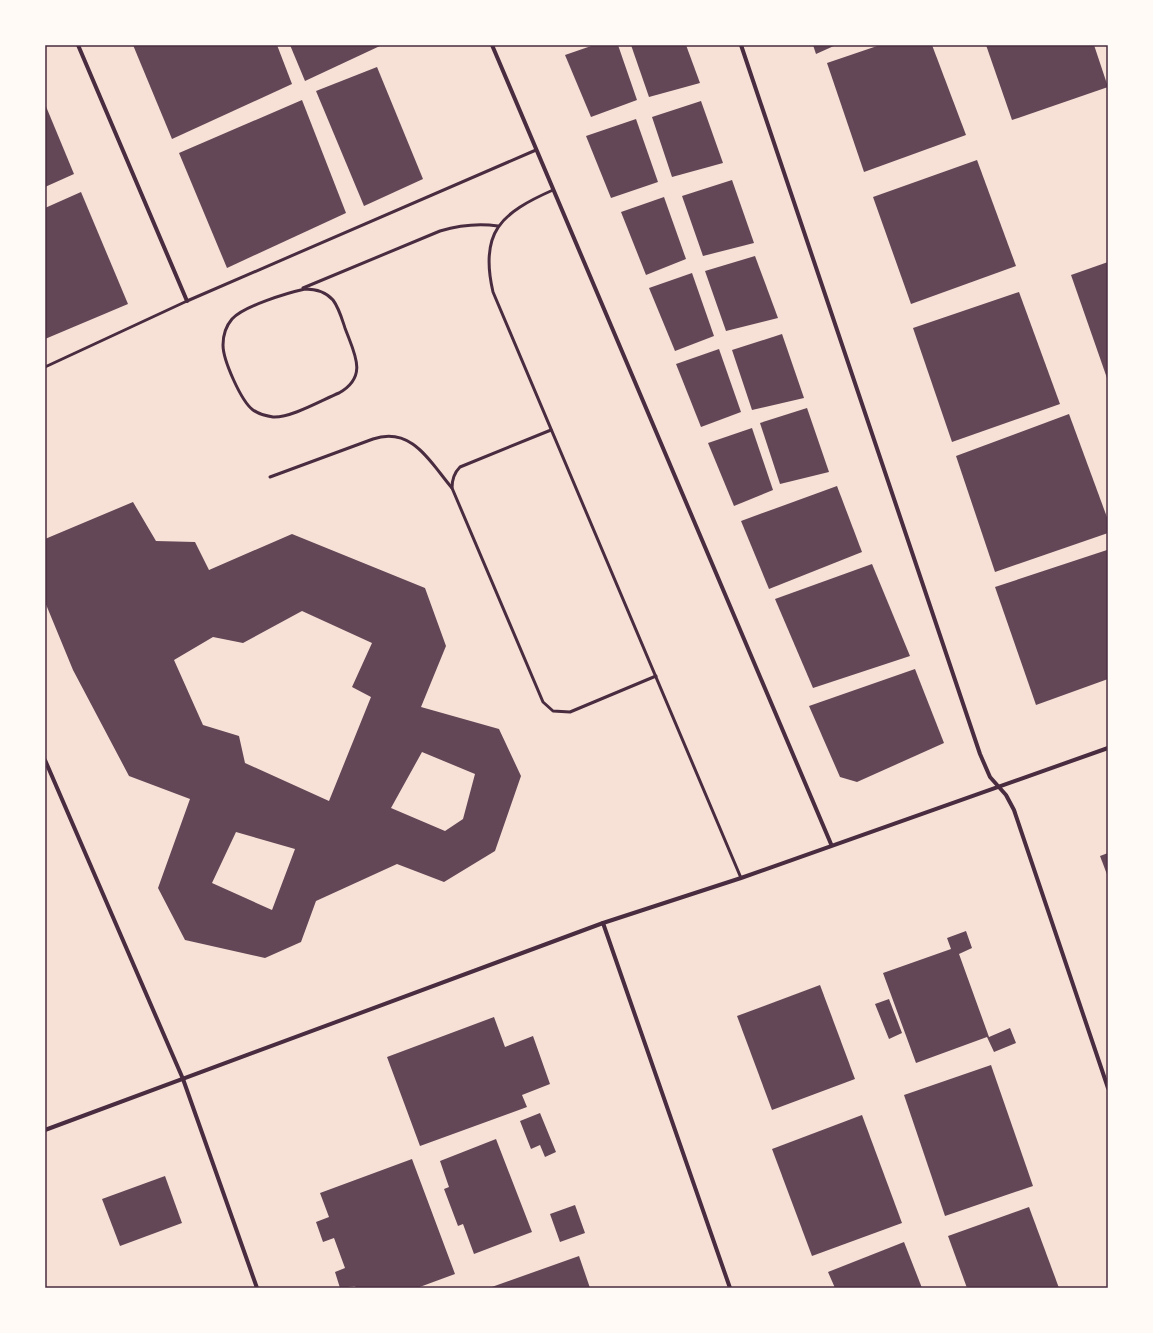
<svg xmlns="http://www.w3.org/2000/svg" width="1153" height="1333" font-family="'Fira Sans',sans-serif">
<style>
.building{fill:#644757;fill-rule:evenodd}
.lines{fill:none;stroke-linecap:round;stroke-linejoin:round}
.service{stroke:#4a2c40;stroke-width:3}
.minor{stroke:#4a2c40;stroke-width:4}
.neatline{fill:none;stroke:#4a2c40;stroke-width:1.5}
</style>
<rect width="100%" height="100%" fill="#f7e1d7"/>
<!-- building -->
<g class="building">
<polygon points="133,45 277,45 292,84 172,139"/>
<polygon points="290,45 382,45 305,81"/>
<polygon points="594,45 618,45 637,100 591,117 565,55"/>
<polygon points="631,45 686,45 700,83 649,97"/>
<polygon points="813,45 836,45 816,54"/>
<polygon points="880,45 932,45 966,135 864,172 827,63"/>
<polygon points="986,45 1094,45 1108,87 1012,120"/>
<polygon points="377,67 423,179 364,206 316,91"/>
<polygon points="302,100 346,213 227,268 179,153"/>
<polygon points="701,101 723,163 672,177 652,117"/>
<polygon points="45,104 74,174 45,187"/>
<polygon points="636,119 658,182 611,198 586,136"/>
<polygon points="977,160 1016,266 911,304 873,197"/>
<polygon points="732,180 754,243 703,256 682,196"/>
<polygon points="81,192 128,304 45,339 45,208"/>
<polygon points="664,197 686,259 646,275 621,212"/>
<polygon points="755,256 778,318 726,331 705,271"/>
<polygon points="1108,262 1108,381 1071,275"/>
<polygon points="692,273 714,336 675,351 649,288"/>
<polygon points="1019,292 1060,404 952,442 913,328"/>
<polygon points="782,334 804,398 752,410 732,350"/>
<polygon points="719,349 741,412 701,427 676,364"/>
<polygon points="807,408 829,472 780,484 760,423"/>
<polygon points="1069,414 1108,520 1108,533 995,572 956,456"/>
<polygon points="752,428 773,490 734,506 708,443"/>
<polygon points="837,486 862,552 769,589 741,521"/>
<path d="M133 502 156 541 195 542 209 570 292 534 425 588 446 646 421 707 499 729 521 776 495 851 444 882 397 864 316 901 301 942 265 958 185 940 158 888 190 799 129 776 73 670 45 602V539ZM302 611 372 643 352 687 371 697 329 801 245 763 239 736 203 725 174 660 213 637 243 643ZM422 752 475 774 463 819 445 831 391 808ZM236 832 295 849 272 910 212 883Z"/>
<polygon points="1107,550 1108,679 1036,705 995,587"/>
<polygon points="872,564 910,656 813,688 775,599"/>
<polygon points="915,669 944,743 857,782 840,777 809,706"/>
<polygon points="1108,853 1108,877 1100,856"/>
<polygon points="966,931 972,948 959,954 989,1037 1010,1028 1016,1043 994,1052 987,1037 916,1063 883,973 951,949 947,938"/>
<polygon points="820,985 855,1079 772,1110 737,1016"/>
<polygon points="889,999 902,1033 889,1039 875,1004"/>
<polygon points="494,1017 505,1047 533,1036 550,1084 522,1095 527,1107 420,1146 387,1057"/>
<polygon points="991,1065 1033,1186 945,1216 904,1095"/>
<polygon points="540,1113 556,1152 545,1157 540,1145 531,1149 520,1121"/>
<polygon points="862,1115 902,1223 812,1256 772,1149"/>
<polygon points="496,1139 532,1232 474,1254 463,1224 458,1226 444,1189 449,1187 440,1161"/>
<polygon points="412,1159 455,1274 417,1288 356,1288 355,1286 340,1288 335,1272 345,1268 334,1238 323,1242 316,1222 329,1217 320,1193"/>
<polygon points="165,1176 182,1223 120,1246 102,1199"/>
<polygon points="575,1205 585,1233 560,1242 550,1214"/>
<polygon points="1029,1207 1059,1288 967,1288 948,1236"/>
<polygon points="904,1242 922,1288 835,1288 828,1272"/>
<polygon points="579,1256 590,1288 489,1288"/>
</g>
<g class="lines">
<!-- service -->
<g class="service">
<path d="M553 190C501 213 479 232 493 292L741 878"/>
<path d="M303 288 440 231C460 225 478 223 498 226"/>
<path d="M305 289C315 289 326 292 333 300 339 308 342 319 345 328 354 353 369 376 339 393 322 400 291 418 273 417 266 416 259 414 253 410 241 401 223 360 223 345 223 335 226 326 232 319 244 306 287 293 305 289Z"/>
<polyline points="45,367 187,301 536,150"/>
<path d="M551 430 460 467C454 473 452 479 452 488L543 702 553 711 570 712 656 676"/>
<path d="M270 477 373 439C412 426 430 462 452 488"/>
</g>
<!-- minor -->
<g class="minor">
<polyline points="78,45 187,301"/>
<polyline points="492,45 831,844"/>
<polyline points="741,45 980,754 990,777 1006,795 1014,810 1108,1088"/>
<polyline points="45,760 183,1079 257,1288"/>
<polyline points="603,923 730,1288"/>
<polyline points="45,1130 603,923 741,878 1108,748"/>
</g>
</g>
<!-- border -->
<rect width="1153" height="1333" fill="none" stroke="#fffaf5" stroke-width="92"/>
<rect x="46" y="46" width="1061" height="1241" class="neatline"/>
</svg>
